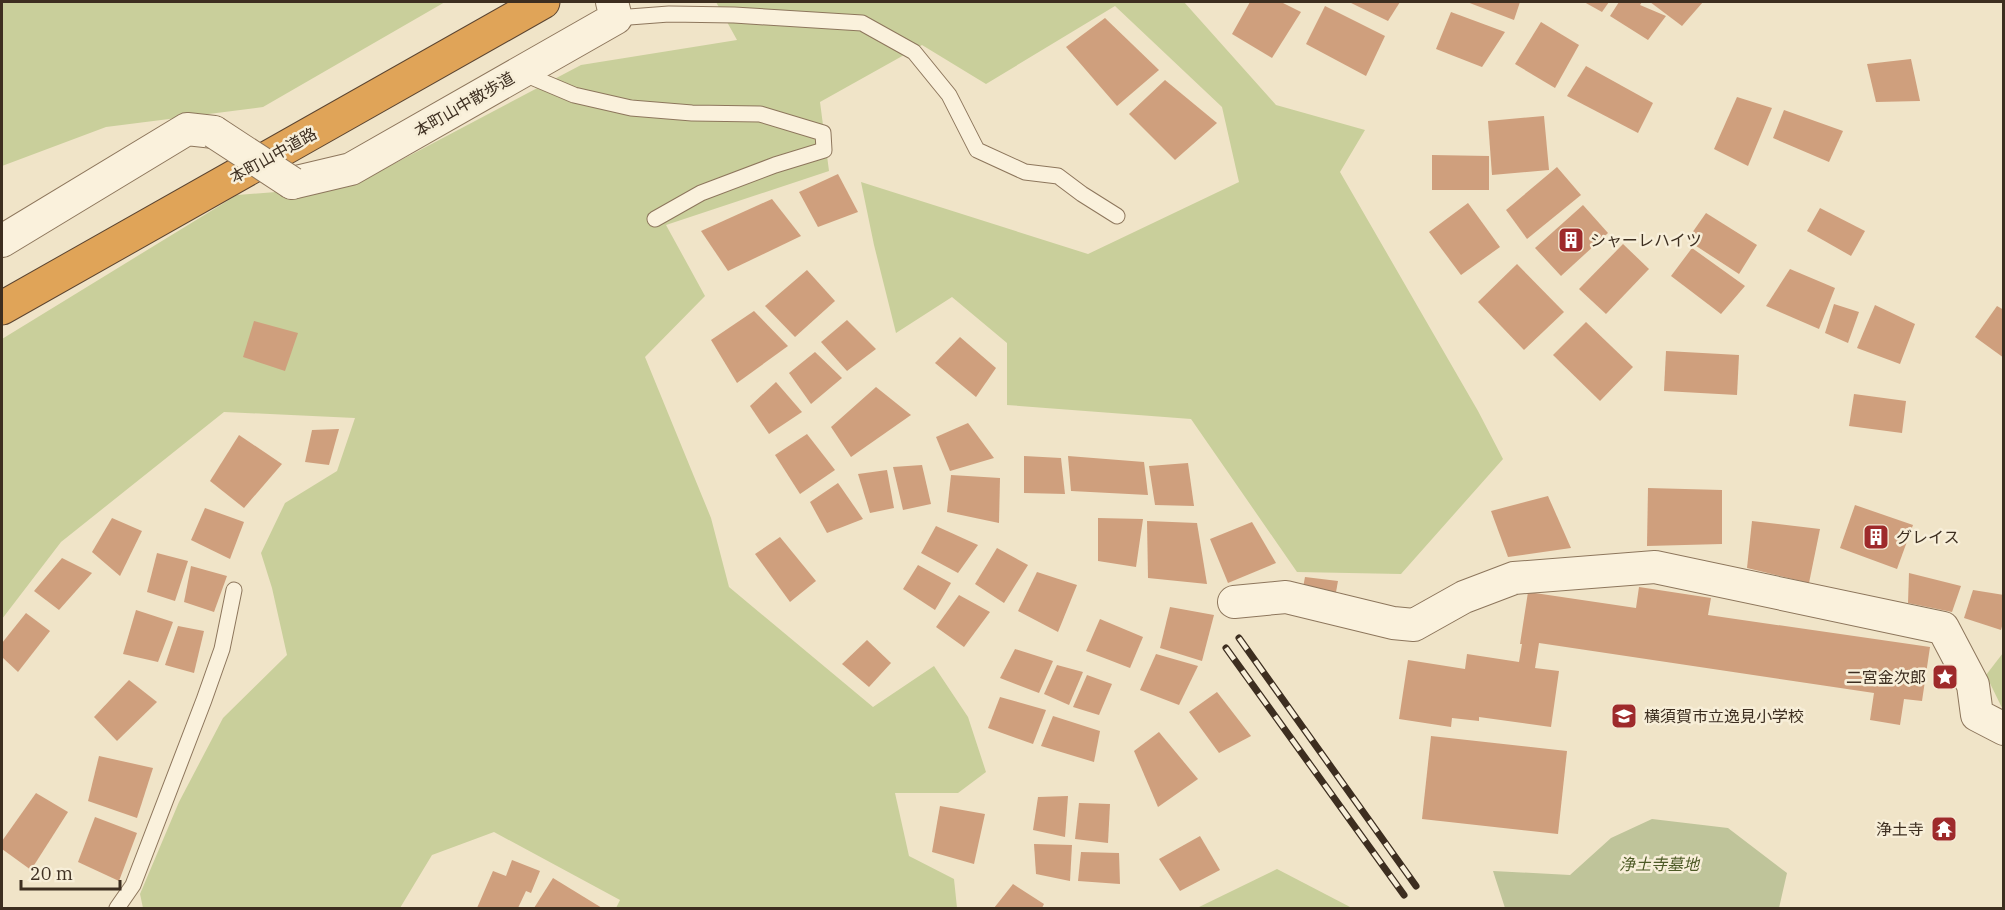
<svg xmlns="http://www.w3.org/2000/svg" width="2005" height="910" font-family="'IBM Plex Serif','Noto Sans JP',serif">
<style>
.green{fill:#c9cf9b}
.cemetery{fill:#bfc49a}
.building{fill:#cf9f7d}
.lines{fill:none;stroke-linecap:round;stroke-linejoin:round}
.service-casing{stroke:#8d765c;stroke-width:17}
.minor-casing{stroke:#8d765c;stroke-width:34}
.motorway-casing{stroke:#5b4430;stroke-width:35}
.service{stroke:#faf1dc;stroke-width:15}
.minor{stroke:#faf1dc;stroke-width:32}
.motorway{stroke:#e0a458;stroke-width:33}
.rail-casing{stroke:#3d2e20;stroke-width:7}
.rail{stroke:#f7eed8;stroke-width:4.5;stroke-dasharray:14;stroke-linecap:butt}
.minor-bridge-casing{stroke:#8d765c;stroke-width:34;stroke-linecap:butt}
.minor-bridge{stroke:#faf1dc;stroke-width:32}
.labels{text-anchor:middle;dominant-baseline:central;stroke-width:5;stroke-linejoin:round;paint-order:stroke}
.street-label{font-size:16px;fill:#3d2e20;stroke:#f7eed8}
.poi-label{font-size:16px;fill:#3d2e20;stroke:#f7eed8;text-anchor:start}
.park-label{font-size:16px;font-style:italic;fill:#4d5a26;stroke:#f7eed8}
</style>
<rect width="100%" height="100%" fill="#f0e4c8"/>
<!-- green -->
<g class="green">
<polygon points="2,2 445,2 263,107 106,127 2,166"/>
<polygon points="716,2 1184,2 1276,105 1365,130 1340,172 1478,411 1503,459 1401,574 1297,572 1191,419 1007,405 1007,343 952,297 896,333 874,245 861,182 1088,254 1239,182 1222,107 1115,6 986,84 922,45 820,102 829,171 666,225 705,296 645,357 711,518 729,587 873,707 934,666 968,717 986,772 958,793 895,793 909,856 954,879 957,908 616,908 620,900 494,832 432,855 400,908 143,908 140,894 179,802 223,718 287,655 272,588 261,553 285,503 337,471 355,418 224,412 61,542 2,619 2,339 237,195 352,186 581,65 737,40"/>
<polygon points="2003,653 2003,710 1986,675"/>
<polygon points="1277,869 1352,908 1197,908"/>
</g>
<!-- cemetery -->
<polygon class="cemetery" points="1652,819 1728,828 1787,873 1779,908 1505,908 1493,871 1570,875 1611,838"/>
<!-- building -->
<g class="building">
<polygon points="1250,2 1281,2 1301,12 1272,58 1232,34"/>
<polygon points="1349,2 1400,2 1388,21"/>
<polygon points="1467,2 1520,2 1514,20"/>
<polygon points="1584,2 1609,2 1602,12"/>
<polygon points="1619,2 1642,2 1640,5 1666,16 1648,40 1610,16"/>
<polygon points="1650,2 1703,2 1682,26"/>
<polygon points="1325,6 1385,36 1366,76 1306,44"/>
<polygon points="1451,12 1505,32 1482,67 1436,49"/>
<polygon points="1105,18 1159,70 1117,106 1066,47"/>
<polygon points="1541,22 1579,45 1555,88 1515,64"/>
<polygon points="1911,59 1920,101 1876,102 1867,64"/>
<polygon points="1586,66 1653,103 1638,133 1567,96"/>
<polygon points="1165,80 1217,123 1175,160 1129,114"/>
<polygon points="1737,97 1772,108 1748,166 1714,149"/>
<polygon points="1784,110 1843,131 1829,162 1773,138"/>
<polygon points="1544,116 1549,170 1492,175 1488,121"/>
<polygon points="1432,155 1489,156 1489,190 1432,190"/>
<polygon points="1557,167 1581,195 1527,239 1506,210"/>
<polygon points="838,174 858,212 818,227 799,192"/>
<polygon points="772,199 801,236 728,271 701,231"/>
<polygon points="1468,203 1500,247 1461,275 1429,232"/>
<polygon points="1583,205 1608,233 1561,276 1535,248"/>
<polygon points="1820,208 1865,231 1851,256 1807,231"/>
<polygon points="1706,213 1757,245 1739,274 1687,240"/>
<polygon points="1623,244 1649,269 1606,314 1579,289"/>
<polygon points="1692,248 1745,286 1721,314 1671,276"/>
<polygon points="1517,264 1564,312 1524,350 1478,302"/>
<polygon points="1790,269 1835,288 1819,329 1766,306"/>
<polygon points="807,270 835,301 795,337 765,306"/>
<polygon points="1834,304 1859,312 1848,343 1825,333"/>
<polygon points="1875,305 1915,324 1900,364 1857,348"/>
<polygon points="1997,306 2004,310 2004,358 1975,337"/>
<polygon points="754,311 788,346 737,383 711,340"/>
<polygon points="847,320 876,349 847,371 821,342"/>
<polygon points="254,321 298,333 285,371 243,357"/>
<polygon points="1586,322 1633,367 1600,401 1553,355"/>
<polygon points="960,337 996,368 976,397 935,363"/>
<polygon points="1666,351 1739,355 1737,395 1664,391"/>
<polygon points="815,352 842,378 811,404 789,373"/>
<polygon points="776,382 802,412 769,434 750,406"/>
<polygon points="876,387 911,415 851,457 831,427"/>
<polygon points="1854,394 1906,401 1902,433 1849,426"/>
<polygon points="968,423 994,458 950,471 936,437"/>
<polygon points="339,429 329,465 305,462 312,430"/>
<polygon points="807,434 835,470 800,494 775,455"/>
<polygon points="239,435 282,464 244,508 210,481"/>
<polygon points="1024,456 1061,458 1065,494 1024,493"/>
<polygon points="1068,456 1144,462 1148,495 1071,491"/>
<polygon points="1188,463 1194,506 1155,505 1149,466"/>
<polygon points="922,465 931,504 903,510 893,467"/>
<polygon points="887,470 894,508 870,513 858,474"/>
<polygon points="951,475 1000,478 999,523 947,512"/>
<polygon points="838,483 863,519 827,533 810,502"/>
<polygon points="1648,488 1722,490 1722,544 1647,546"/>
<polygon points="1548,496 1571,548 1508,557 1491,511"/>
<polygon points="1855,505 1913,525 1897,569 1840,548"/>
<polygon points="205,508 244,522 230,559 191,540"/>
<polygon points="112,518 142,531 120,576 92,552"/>
<polygon points="1098,518 1143,519 1136,567 1098,561"/>
<polygon points="1147,521 1197,523 1207,584 1148,578"/>
<polygon points="1752,521 1820,529 1809,583 1747,568"/>
<polygon points="1252,522 1276,563 1228,583 1210,539"/>
<polygon points="936,526 978,545 958,573 921,553"/>
<polygon points="780,537 816,581 790,602 755,554"/>
<polygon points="997,548 1028,565 1004,603 975,584"/>
<polygon points="157,553 188,561 175,601 147,592"/>
<polygon points="62,558 92,573 59,610 34,591"/>
<polygon points="918,565 951,583 935,610 903,589"/>
<polygon points="191,566 227,576 214,612 184,602"/>
<polygon points="1037,572 1077,585 1058,632 1018,611"/>
<polygon points="1909,573 1961,586 1952,612 1908,603"/>
<polygon points="1305,577 1338,581 1334,603 1302,593"/>
<polygon points="1639,587 1711,598 1708,615 1930,647 1922,701 1904,699 1900,725 1870,720 1874,693 1539,643 1535,668 1559,671 1551,727 1479,717 1479,721 1452,718 1451,727 1399,719 1408,660 1465,669 1467,654 1519,662 1522,644 1520,644 1528,592 1636,608"/>
<polygon points="1973,590 2004,595 2004,619 2001,630 1964,618"/>
<polygon points="959,595 990,612 964,647 936,627"/>
<polygon points="1170,607 1214,615 1202,661 1160,648"/>
<polygon points="136,610 173,622 158,662 123,654"/>
<polygon points="26,613 50,631 18,672 2,657 2,643"/>
<polygon points="1100,619 1143,637 1130,668 1086,651"/>
<polygon points="178,626 204,631 194,673 165,665"/>
<polygon points="867,640 891,663 869,687 842,664"/>
<polygon points="1015,649 1053,661 1039,693 1000,678"/>
<polygon points="1156,654 1198,666 1179,705 1140,690"/>
<polygon points="1057,665 1083,672 1069,705 1044,694"/>
<polygon points="1087,675 1112,684 1099,715 1073,707"/>
<polygon points="129,680 157,702 117,741 94,717"/>
<polygon points="1217,692 1251,736 1219,753 1189,712"/>
<polygon points="1000,697 1046,710 1033,744 988,728"/>
<polygon points="1053,716 1100,731 1094,762 1041,746"/>
<polygon points="1159,732 1198,779 1158,807 1134,751"/>
<polygon points="1431,736 1567,751 1558,834 1422,819"/>
<polygon points="99,756 153,768 137,818 88,801"/>
<polygon points="36,793 68,812 31,870 2,849 2,841"/>
<polygon points="1068,796 1065,837 1033,830 1038,797"/>
<polygon points="1079,803 1110,804 1108,843 1075,839"/>
<polygon points="940,806 985,814 974,864 932,852"/>
<polygon points="95,817 137,833 119,881 78,862"/>
<polygon points="1200,836 1220,870 1180,891 1159,859"/>
<polygon points="1034,844 1072,845 1070,881 1036,874"/>
<polygon points="1081,852 1119,853 1120,884 1078,881"/>
<polygon points="512,860 540,871 531,893 526,891 518,908 477,908 493,871 506,876"/>
<polygon points="553,878 602,908 534,908"/>
<polygon points="1013,884 1044,904 1042,908 994,908"/>
</g>
<g class="lines">
<!-- service casing -->
<g class="service-casing">
<g id="service">
<polyline points="616,18 669,14 734,15 862,23 914,52 949,95 977,150 1025,172 1058,176 1082,194 1117,216"/>
<polyline points="522,73 574,95 631,108 692,113 760,114 823,133 824,150 775,165 701,193 655,219"/>
<polyline points="117,908 133,885 204,700 222,649 234,590"/>
</g>
</g>
<!-- minor casing -->
<g class="minor-casing">
<g id="minor">
<polyline points="292,183 351,169 616,18 612,2"/>
<polyline points="2,241 187,129 214,132"/>
<polyline points="1234,602 1286,597 1393,623 1414,625 1464,597 1514,578 1655,567 1943,628 1973,685 1977,715 2004,729"/>
</g>
</g>
<!-- motorway casing -->
<g class="motorway-casing">
<polyline id="motorway" points="2,308 543,2"/>
</g>
<!-- service -->
<use href="#service" class="service"/>
<!-- minor -->
<use href="#minor" class="minor"/>
<!-- motorway -->
<use href="#motorway" class="motorway"/>
<!-- rail casing -->
<g class="rail-casing">
<g id="rail">
<polyline points="1239,638 1416,886"/>
<polyline points="1226,648 1404,895"/>
</g>
</g>
<!-- rail -->
<use href="#rail" class="rail"/>
<!-- minor-bridge casing -->
<g class="minor-bridge-casing">
<polyline id="minor-bridge" points="214,132 292,183"/>
</g>
<!-- minor-bridge -->
<use href="#minor-bridge" class="minor-bridge"/>
</g>
<!-- icons -->
<defs>
<g id="building-square" transform="scale(1.35)"><rect x="-9" y="-9" width="18" height="18" rx="4" fill="#9e2a2b" stroke="#f7eed8"/><path d="M-4-6H4V6H1V3H-1V6H-4ZM-2.5-4.3h1.7v1.8h-1.7ZM.8-4.3h1.7v1.8H.8ZM-2.5-1h1.7V.8h-1.7ZM.8-1h1.7V.8H.8Z" fill="#fff"/></g>
<g id="sight-square" transform="scale(1.35)"><rect x="-9" y="-9" width="18" height="18" rx="4" fill="#9e2a2b" stroke="#f7eed8"/><path d="M0-6L1.8-2.2L6-1.7L2.9 1.2L3.7 5.4L0 3.3L-3.7 5.4L-2.9 1.2L-6-1.7L-1.8-2.2Z" fill="#fff"/></g>
<g id="school-square" transform="scale(1.35)"><rect x="-9" y="-9" width="18" height="18" rx="4" fill="#9e2a2b" stroke="#f7eed8"/><path d="M0-5L7-2L0 1L-7-2ZM-4 1L0 2.5L4 1V4Q0 6-4 4Z" fill="#fff"/></g>
<g id="temple-square" transform="scale(1.35)"><rect x="-9" y="-9" width="18" height="18" rx="4" fill="#9e2a2b" stroke="#f7eed8"/><path d="M0-6L5-2H3V0L6.5 2.5H4V6H1.5V3h-3V6H-4V2.5H-6.5L-3 0V-2H-5Z" fill="#fff"/></g>
</defs>
<g fill-rule="evenodd">
<use href="#building-square" x="1571" y="240"/>
<use href="#building-square" x="1876" y="537"/>
<use href="#sight-square" x="1945" y="677"/>
<use href="#school-square" x="1624" y="716"/>
<use href="#temple-square" x="1944" y="829"/>
</g>
<g class="labels">
<!-- street labels -->
<g class="street-label">
<text transform="translate(464 104) rotate(-30)">本町山中散歩道</text>
<text transform="translate(273 155) rotate(-29)">本町山中道路</text>
</g>
<!-- poi labels -->
<g class="poi-label">
<text x="1590" y="240">シャーレハイツ</text>
<text x="1896" y="537">グレイス</text>
<text x="1926" y="677" text-anchor="end">二宮金次郎</text>
<text x="1644" y="716">横須賀市立逸見小学校</text>
<text x="1924" y="829" text-anchor="end">浄土寺</text>
</g>
<!-- park labels -->
<g class="park-label">
<text x="1659" y="864">浄土寺墓地</text>
</g>
</g>
<!-- border -->
<rect width="2005" height="910" fill="none" stroke="#3d2e20" stroke-width="6"/>
<!-- scale -->
<path d="M21 880v9h99v-9" fill="none" stroke="#3d2e20" stroke-width="3"/>
<text x="30" y="880" font-size="18" fill="#3d2e20" stroke="#f7eed8" stroke-width="4.5" paint-order="stroke">20 m</text>
</svg>
